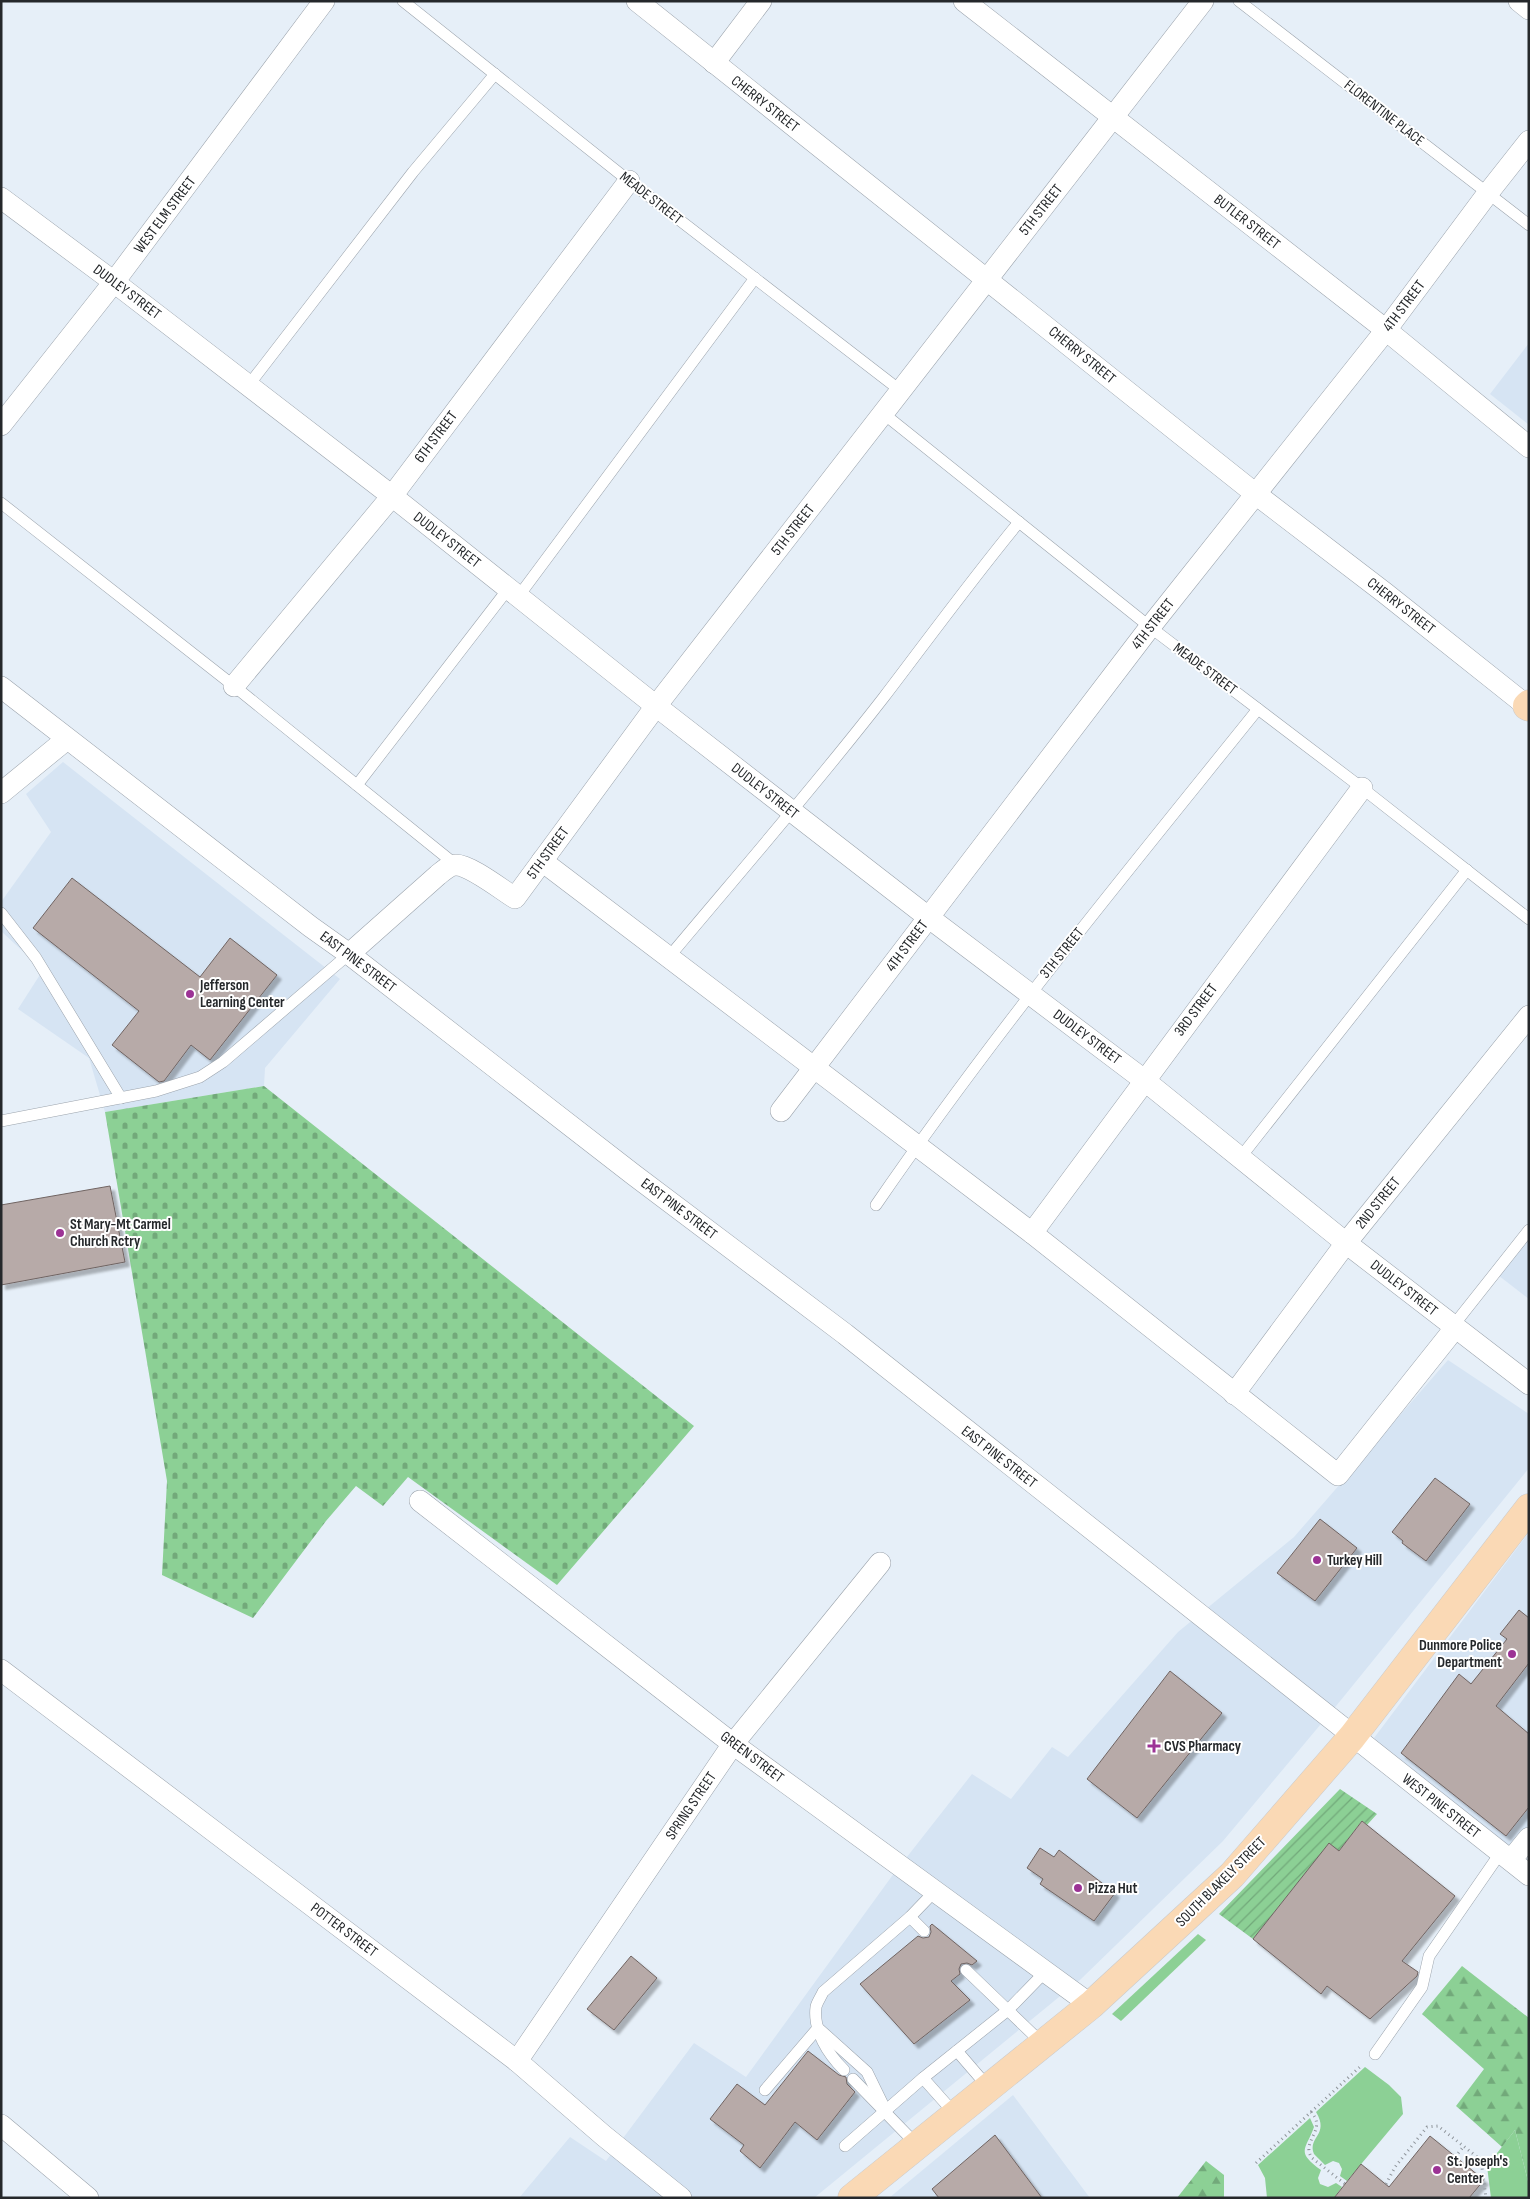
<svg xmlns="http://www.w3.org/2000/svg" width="1530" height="2199" font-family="'Sofia Sans Condensed',sans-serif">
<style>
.built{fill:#d6e4f3}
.green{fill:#8cd095}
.forest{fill:url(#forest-firs)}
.cemetery{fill:url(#cemetery-stones)}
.garden{fill:url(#garden-furrows)}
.building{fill:#b7aaa8;stroke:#706462;filter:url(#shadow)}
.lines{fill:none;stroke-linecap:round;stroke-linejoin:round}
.lane-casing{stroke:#9ba3ac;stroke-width:12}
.street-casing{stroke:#9ba3ac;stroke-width:22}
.primary-casing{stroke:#cbcbcc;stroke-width:29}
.path{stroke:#8f959b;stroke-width:3;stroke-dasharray:1 4;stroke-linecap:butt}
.lane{stroke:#fff;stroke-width:11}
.street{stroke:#fff;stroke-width:21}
.primary{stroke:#fad9b5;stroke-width:28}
.poi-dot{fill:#9c3395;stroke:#fff;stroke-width:2}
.labels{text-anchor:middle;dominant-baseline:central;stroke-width:4;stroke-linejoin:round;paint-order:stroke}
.street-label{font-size:15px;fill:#25282b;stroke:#fff}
.poi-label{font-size:15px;font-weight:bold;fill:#25282b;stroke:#fff;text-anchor:start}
</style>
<defs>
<pattern id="forest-firs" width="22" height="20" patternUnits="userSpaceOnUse" patternTransform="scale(1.25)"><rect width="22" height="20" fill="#8cd095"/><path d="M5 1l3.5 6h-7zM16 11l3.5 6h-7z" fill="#72a97a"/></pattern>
<pattern id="cemetery-stones" width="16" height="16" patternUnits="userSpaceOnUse" patternTransform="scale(1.25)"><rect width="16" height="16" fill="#8cd095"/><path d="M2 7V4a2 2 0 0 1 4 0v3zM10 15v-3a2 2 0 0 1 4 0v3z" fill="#72a97a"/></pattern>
<pattern id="garden-furrows" width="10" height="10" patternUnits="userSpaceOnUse" patternTransform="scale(1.25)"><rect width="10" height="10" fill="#8cd095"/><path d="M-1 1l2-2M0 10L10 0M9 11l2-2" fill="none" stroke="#72a97a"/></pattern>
<filter id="shadow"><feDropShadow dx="4.5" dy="4.5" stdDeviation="1" flood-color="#0004"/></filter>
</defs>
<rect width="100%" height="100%" fill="#e6eff8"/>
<!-- built -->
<g class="built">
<polygon points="1529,343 1529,425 1490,394"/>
<polygon points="63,762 340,979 265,1068 264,1086 105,1112 89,1058 18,1009 43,970 1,931 1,902 51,832 26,794"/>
<polygon points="1529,1230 1529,1299 1494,1272"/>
<polygon points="1448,1360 1529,1414 1529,1468 1341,1700 1223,1841 1081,1979 814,2198 519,2198 570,2137 606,2161 694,2043 746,2077 892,1876 972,1774 1011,1799 1052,1747 1068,1757 1178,1632 1294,1537"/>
<polygon points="1527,1535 1529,1537 1529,1824 1505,1855 1374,1738"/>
<polygon points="1013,2095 1090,2198 889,2198"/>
</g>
<!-- green -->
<g class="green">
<polygon points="1198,1934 1206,1940 1121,2021 1112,2014"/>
<path d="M1365 2067 1389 2085 1401 2097 1403 2114 1347 2181 1340 2176 1342 2169 1339 2163 1333 2161 1325 2165 1314 2154C1307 2137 1330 2135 1316 2112Z"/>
<path d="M1310 2118 1314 2127C1306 2150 1295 2151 1321 2170L1318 2178 1320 2184 1328 2187 1336 2183 1342 2187 1334 2198H1267L1265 2178 1258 2165Z"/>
<polygon points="1515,2130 1529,2185 1529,2198 1491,2198 1487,2166"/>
</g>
<!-- forest -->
<g class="forest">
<polygon points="1462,1966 1529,2018 1529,2185 1515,2130 1502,2147 1456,2106 1484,2069 1422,2014"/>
<polygon points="1206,2161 1224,2175 1224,2198 1177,2198"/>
</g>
<!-- cemetery -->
<polygon class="cemetery" points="264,1086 694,1426 557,1585 408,1477 383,1506 356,1486 326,1521 253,1618 162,1575 167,1481 105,1112"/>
<!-- garden -->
<polygon class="garden" points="1340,1789 1377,1814 1367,1825 1362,1821 1339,1851 1329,1844 1253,1939 1219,1914"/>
<!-- building -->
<g class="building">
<polygon points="72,878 200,977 230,938 277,975 210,1060 191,1045 164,1081 159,1082 112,1045 139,1011 33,928"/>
<polygon points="110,1186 125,1262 1,1285 1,1205"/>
<polygon points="1435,1478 1470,1504 1426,1561 1402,1543 1403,1541 1392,1532"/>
<polygon points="1320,1519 1357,1548 1315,1601 1277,1573"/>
<polygon points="1519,1610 1529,1618 1529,1663 1496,1706 1529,1734 1529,1807 1506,1836 1401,1753 1459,1674 1471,1684 1507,1639 1500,1634"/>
<polygon points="1170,1671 1222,1713 1137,1818 1087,1779"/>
<polygon points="1362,1821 1455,1896 1402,1961 1418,1972 1417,1976 1370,2019 1327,1986 1321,1994 1253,1939 1329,1843 1339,1851"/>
<polygon points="1040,1848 1054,1857 1059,1850 1115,1893 1094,1921 1040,1884 1043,1879 1027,1868"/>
<polygon points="932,1924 977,1961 972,1965 967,1963 961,1964 959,1969 960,1974 951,1981 970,2000 914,2044 860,1984 918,1936 923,1938 929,1937 931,1932 930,1926"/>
<polygon points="631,1956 657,1978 614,2030 587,2009"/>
<polygon points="808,2051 839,2075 846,2077 847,2084 855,2092 817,2140 795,2122 760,2168 740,2151 744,2145 710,2119 737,2084 765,2105"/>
<polygon points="995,2135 1042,2198 939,2198 932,2189"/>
<polygon points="1430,2136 1484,2180 1469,2198 1334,2198 1361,2164 1389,2187"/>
</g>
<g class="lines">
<!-- lane casing -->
<g class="lane-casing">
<g id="lane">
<polyline points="403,1 629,181 901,391"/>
<polyline points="1239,1 1529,225"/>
<polyline points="248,386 413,172 495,74"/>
<polyline points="884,414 1150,627 1362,788 1529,919"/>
<polyline points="1,503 234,686 456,865"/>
<polyline points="518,597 755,278"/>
<polyline points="357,785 508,589"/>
<polyline points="1,913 36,958 121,1098"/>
<path d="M669 957C741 871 815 786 884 697 929 638 972 579 1019 522"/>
<polyline points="1,1121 156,1091 200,1077 223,1062 349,954"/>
<polyline points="1240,1158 1467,870"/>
<path d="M876 1205C994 1033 1127 872 1258 709"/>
<polyline points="1453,1326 1529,1230"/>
<polyline points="910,1917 924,1931"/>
<polyline points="966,1970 1043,2044"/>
<polyline points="957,2051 988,2087"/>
<polyline points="1375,2054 1422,1987 1429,1956 1501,1852"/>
<path d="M844 2070C828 2054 813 2031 816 2007 817 2002 821 1997 823 1992L910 1917 935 1891"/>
<polyline points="923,2078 955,2114"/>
<polyline points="853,2079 917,2145"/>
<polyline points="765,2090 818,2028 867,2072 886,2111"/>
<polyline points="845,2146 923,2078 1008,2010 1045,1972"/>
</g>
</g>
<!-- street casing -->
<g class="street-casing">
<g id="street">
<polyline points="637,1 1257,495 1385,593 1527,706"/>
<polyline points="964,1 1386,330 1529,447"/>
<polyline points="1519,1 1529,9"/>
<polyline points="714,63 761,1"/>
<polyline points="1,198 114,282 392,496 656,706 928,917 1144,1080 1346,1243 1529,1384"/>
<polyline points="1,425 114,282 324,1"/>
<polyline points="234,686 392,496 629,181"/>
<polyline points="1,687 311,927 349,954 634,1175 845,1334 1529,1875"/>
<polyline points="1,793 67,739"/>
<polyline points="542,861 1032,1233 1338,1475 1455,1328"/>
<path d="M349 954 438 875C443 871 449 865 456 865 470 865 502 890 515 898L656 706 1203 1"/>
<polyline points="781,1111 1150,627 1386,330 1488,193 1529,141"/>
<polyline points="1032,1233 1362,788"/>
<polyline points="1234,1394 1346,1243 1529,1016"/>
<polyline points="420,1501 733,1744 1091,2005"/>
<polyline points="1,1670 517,2061 604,2136 681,2198"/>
<polyline points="1511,1860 1529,1838"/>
<polyline points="517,2061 733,1744 880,1563"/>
<polyline points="1,2125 88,2198"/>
</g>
</g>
<!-- primary casing -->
<g class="primary-casing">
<g id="primary">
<polyline points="1529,704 1527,706 1529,707"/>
<polyline points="852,2198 1091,2005 1232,1875 1352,1737 1529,1508"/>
</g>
</g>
<!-- path -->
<g class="path">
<polyline points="1311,2112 1362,2065"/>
<polyline points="1455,2157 1464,2146"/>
<path d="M1256 2163 1311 2112C1328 2130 1300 2141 1312 2158L1345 2184"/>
<polyline points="1386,2184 1395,2167 1427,2127 1438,2126 1481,2160 1486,2198"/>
</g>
<!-- lane -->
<use href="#lane" class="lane"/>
<!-- street -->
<use href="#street" class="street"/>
<!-- primary -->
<use href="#primary" class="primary"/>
</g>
<!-- markers -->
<g class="poi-dot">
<circle cx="190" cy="994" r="5"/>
<circle cx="60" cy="1233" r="5"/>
<circle cx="1317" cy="1560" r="5"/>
<circle cx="1512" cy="1654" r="5"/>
<path d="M1151.5 1738.5h5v5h5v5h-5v5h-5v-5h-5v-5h5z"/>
<circle cx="1078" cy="1888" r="5"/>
<circle cx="1437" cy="2170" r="5"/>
</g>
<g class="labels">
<!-- street labels -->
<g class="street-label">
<text transform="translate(765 104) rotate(38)">CHERRY STREET</text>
<text transform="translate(1384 113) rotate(38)">FLORENTINE PLACE</text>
<text transform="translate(651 198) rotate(38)">MEADE STREET</text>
<text transform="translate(1041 210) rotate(-52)">5TH STREET</text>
<text transform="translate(165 215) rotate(-53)">WEST ELM STREET</text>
<text transform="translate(1247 222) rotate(38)">BUTLER STREET</text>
<text transform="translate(127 292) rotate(37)">DUDLEY STREET</text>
<text transform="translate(1404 306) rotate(-53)">4TH STREET</text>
<text transform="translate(1082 355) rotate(39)">CHERRY STREET</text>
<text transform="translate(436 437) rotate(-53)">6TH STREET</text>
<text transform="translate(793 530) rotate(-52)">5TH STREET</text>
<text transform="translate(447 540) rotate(38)">DUDLEY STREET</text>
<text transform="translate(1401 606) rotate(38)">CHERRY STREET</text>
<text transform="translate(1153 624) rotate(-52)">4TH STREET</text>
<text transform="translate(1205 669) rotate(37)">MEADE STREET</text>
<text transform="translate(765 791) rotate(38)">DUDLEY STREET</text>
<text transform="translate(548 853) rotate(-54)">5TH STREET</text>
<text transform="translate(907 946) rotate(-53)">4TH STREET</text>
<text transform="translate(1062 953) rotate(-51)">3TH STREET</text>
<text transform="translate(358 962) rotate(37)">EAST PINE STREET</text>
<text transform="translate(1196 1010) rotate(-53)">3RD STREET</text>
<text transform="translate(1087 1037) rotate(37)">DUDLEY STREET</text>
<text transform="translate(1378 1203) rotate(-51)">2ND STREET</text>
<text transform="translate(679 1209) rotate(37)">EAST PINE STREET</text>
<text transform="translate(1404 1288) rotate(38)">DUDLEY STREET</text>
<text transform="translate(999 1457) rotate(38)">EAST PINE STREET</text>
<text transform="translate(752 1757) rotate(37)">GREEN STREET</text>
<text transform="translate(691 1806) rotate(-56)">SPRING STREET</text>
<text transform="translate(1441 1806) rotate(38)">WEST PINE STREET</text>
<text transform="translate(1221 1882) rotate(-45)">SOUTH BLAKELY STREET</text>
<text transform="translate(344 1930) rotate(37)">POTTER STREET</text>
</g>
<!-- poi labels -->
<g class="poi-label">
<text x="200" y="985">Jefferson<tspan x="200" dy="17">Learning Center</tspan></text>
<text x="70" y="1224">St Mary-Mt Carmel<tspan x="70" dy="17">Church Rctry</tspan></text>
<text x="1327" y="1560">Turkey Hill</text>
<text x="1502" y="1645" text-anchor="end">Dunmore Police<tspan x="1502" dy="17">Department</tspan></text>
<text x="1164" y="1746">CVS Pharmacy</text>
<text x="1088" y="1888">Pizza Hut</text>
<text x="1447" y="2161">St. Joseph's<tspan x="1447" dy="17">Center</tspan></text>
</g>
</g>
<!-- border -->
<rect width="1530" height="2199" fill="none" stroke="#25282b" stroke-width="5"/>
</svg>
